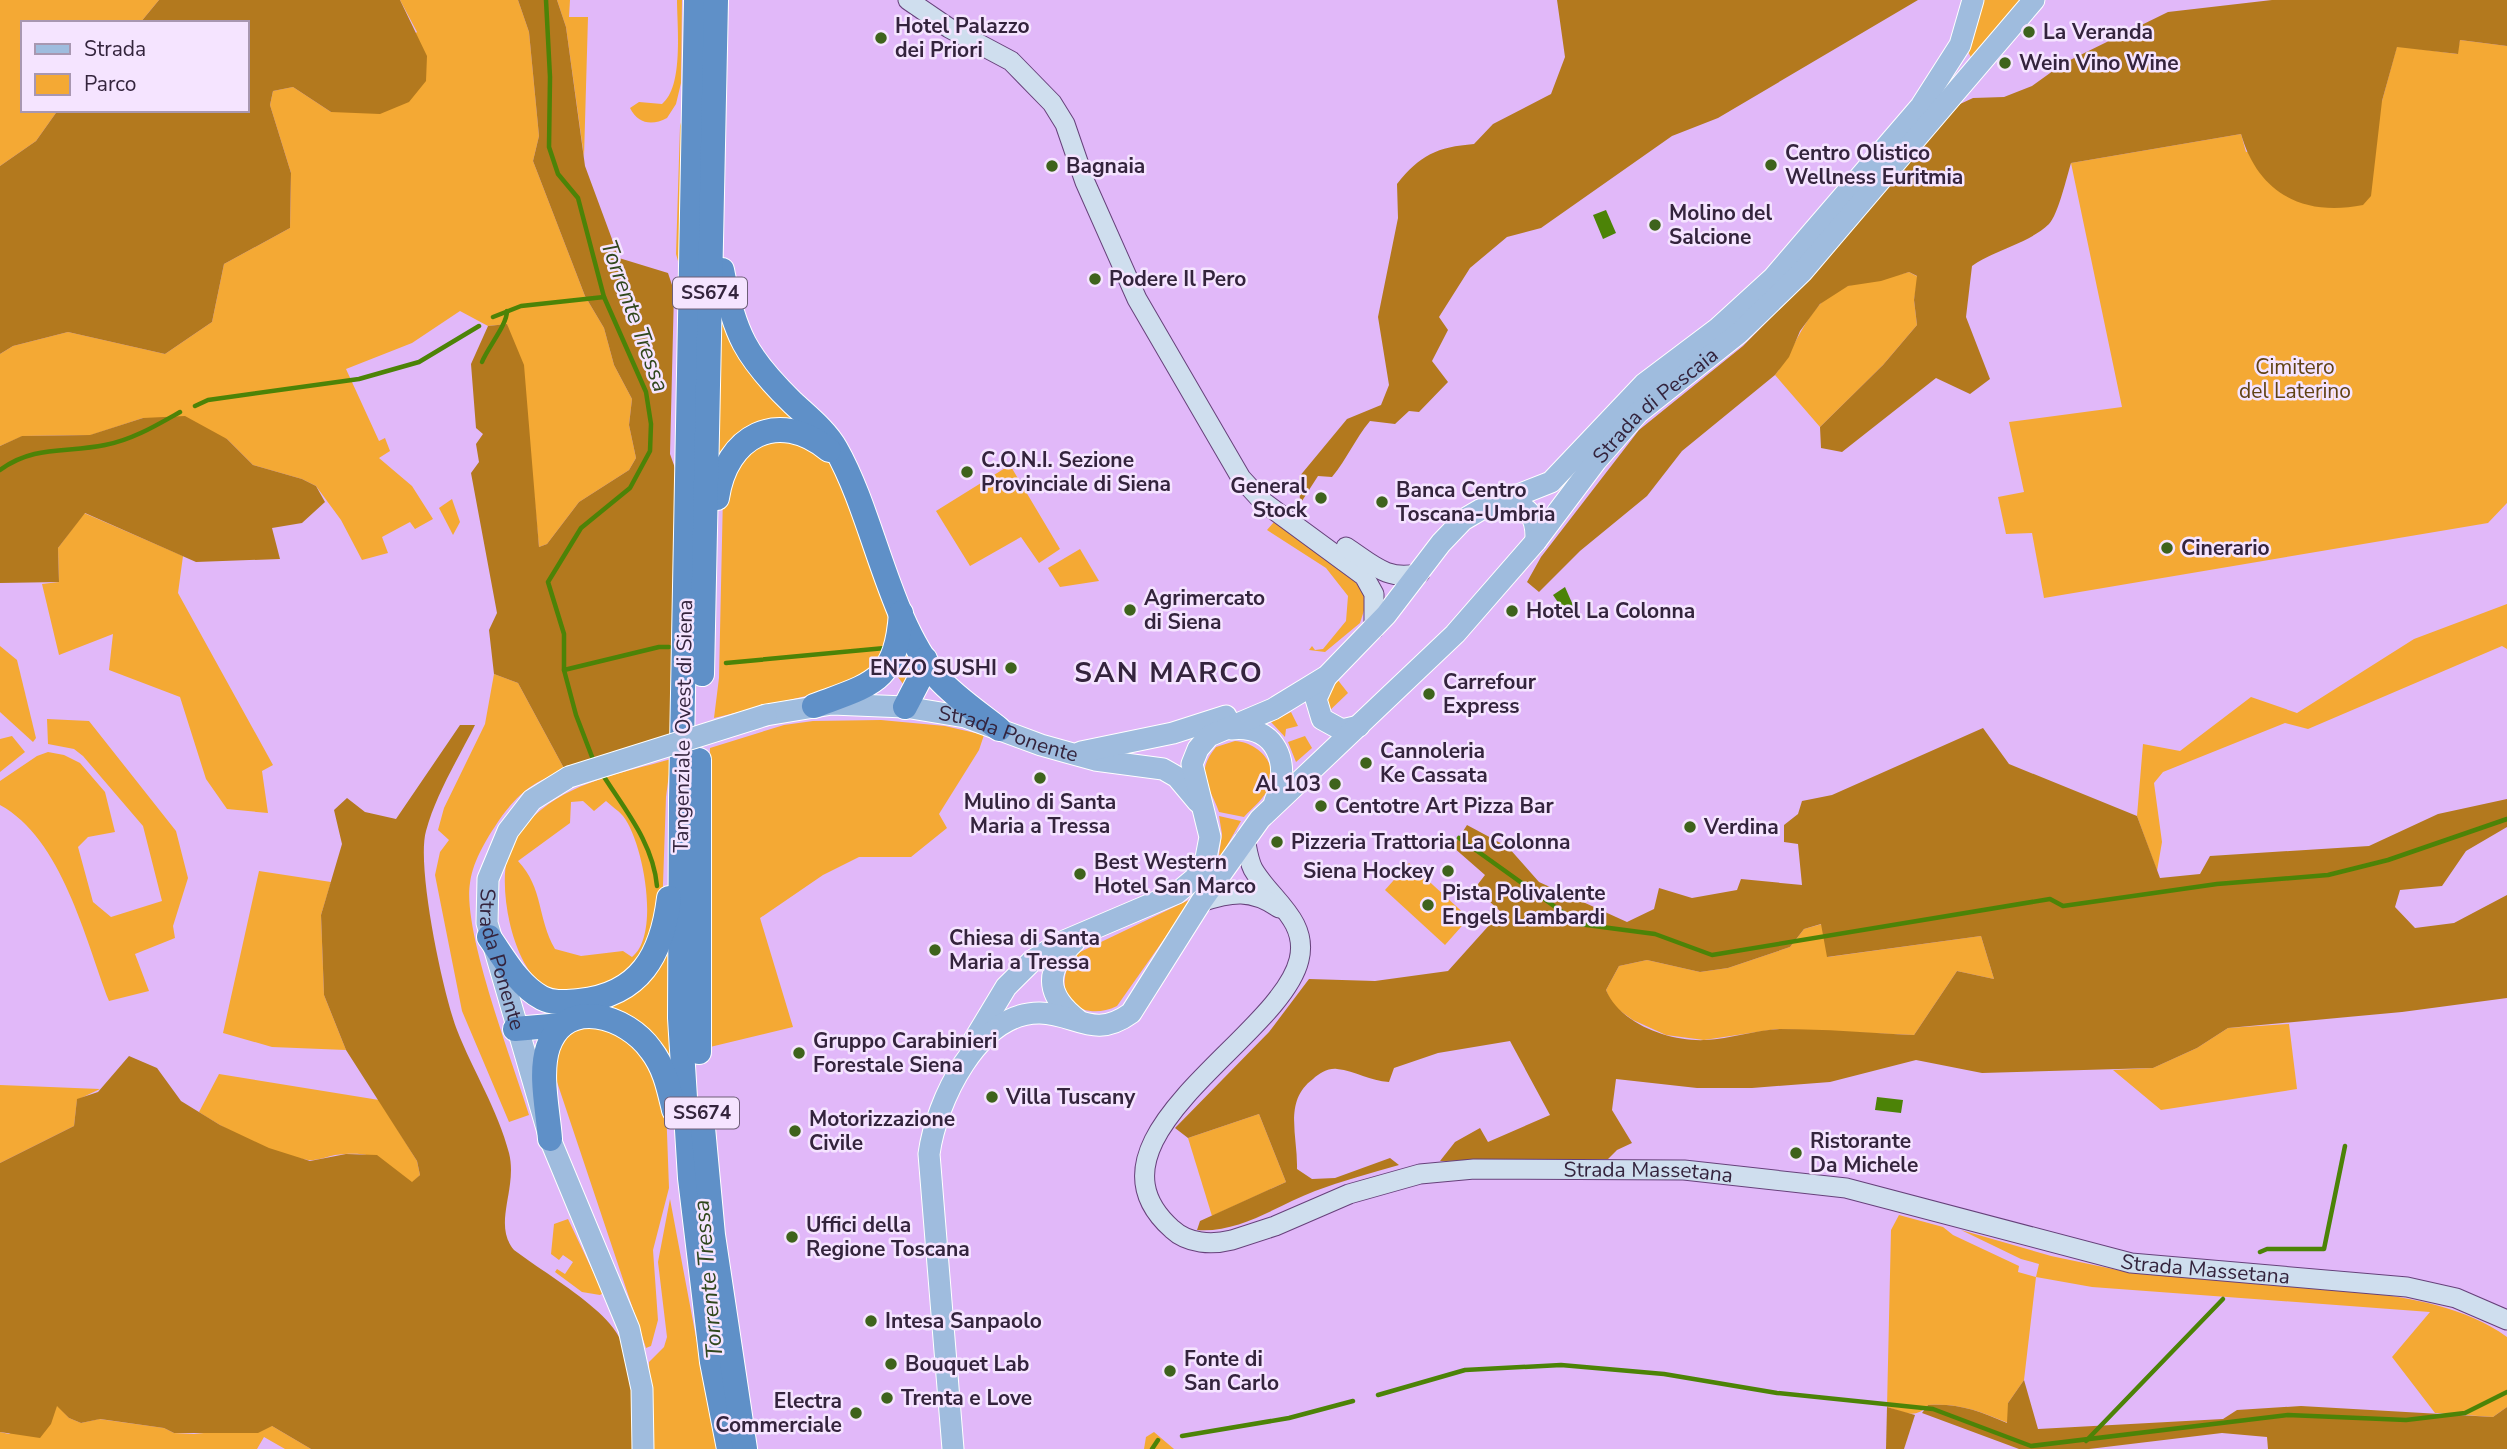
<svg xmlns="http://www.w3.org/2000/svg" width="2507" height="1449" font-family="'Nunito Sans',sans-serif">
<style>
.green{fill:#f4a934;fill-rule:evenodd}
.forest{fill:#b3791e;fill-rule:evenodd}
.water{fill:#4c8307}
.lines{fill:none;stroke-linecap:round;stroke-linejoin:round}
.stream{stroke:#4c8307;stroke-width:4.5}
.secondary-casing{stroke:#66417a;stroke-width:21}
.primary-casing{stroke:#fff;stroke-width:23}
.highway-casing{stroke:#fff;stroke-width:26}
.secondary{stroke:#cfdeee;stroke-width:19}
.primary{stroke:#9fbcde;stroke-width:21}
.highway{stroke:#5f90c8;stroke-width:24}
.primary-bridge-casing{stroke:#fff;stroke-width:23;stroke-linecap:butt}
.primary-bridge{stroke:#9fbcde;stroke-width:21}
.poi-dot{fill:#3e631c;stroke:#f5e4ff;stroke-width:2.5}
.labels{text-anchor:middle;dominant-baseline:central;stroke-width:5;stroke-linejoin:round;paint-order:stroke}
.shield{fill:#f5e4ff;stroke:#6e5e77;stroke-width:2}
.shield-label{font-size:19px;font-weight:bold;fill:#34243d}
.poi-label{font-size:21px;font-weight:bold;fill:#34243d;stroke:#f5e4ff;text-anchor:start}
.park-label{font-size:21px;fill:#604214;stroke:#f5e4ff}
.street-label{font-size:21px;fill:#34243d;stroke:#f5e4ff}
.water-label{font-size:23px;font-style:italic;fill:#30471d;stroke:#f5e4ff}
.district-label{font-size:28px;font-weight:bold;letter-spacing:2px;fill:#34243d;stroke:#f5e4ff}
</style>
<rect width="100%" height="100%" fill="#e1b8f9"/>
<!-- green -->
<g class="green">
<polygon points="0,0 159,0 140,23 23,23 23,110 58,110 36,141 0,166"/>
<polygon points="400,0 518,0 529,32 539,136 533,161 585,296 604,328 614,365 632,399 629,425 636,458 629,470 579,502 547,544 539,547 531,463 507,324 488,326 460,311 412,343 346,369 379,441 385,438 390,451 379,458 412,486 433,519 415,529 410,522 382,537 388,553 362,560 341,520 316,486 302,479 253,465 227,439 143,418 91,435 23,436 0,446 0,354 13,346 68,332 165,354 212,322 224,264 290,228 291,173 270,105 273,91 293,87 331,112 417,32"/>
<polygon points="557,0 570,0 569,17 588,17 584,157 566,27"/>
<path d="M677 0H682L681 83 676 104 667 118C652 126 638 124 630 108L639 102 662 104C684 87 677 26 677 0Z"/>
<polygon points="1982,0 2021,0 1971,57 1968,52"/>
<polygon points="2460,40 2507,46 2507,503 2488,523 2044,598 2032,533 2006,534 1998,497 2024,492 2009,422 2122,407 2071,163 2241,134 2246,152 2382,101 2397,46 2457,54"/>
<polygon points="684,111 680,268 676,254 680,126"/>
<path d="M1909 272 1918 277 1914 300 1917 325 1883 365 1820 427 1775 375C1798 346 1809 296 1851 285 1870 280 1889 278 1909 272Z"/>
<polygon points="720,314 800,417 714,461"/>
<polygon points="769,437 820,450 835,470 890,610 894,642 856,684 714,718 719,678 723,495 729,470"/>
<polygon points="1010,465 1060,549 1039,563 1021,537 970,566 936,511"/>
<polygon points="452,499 460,522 453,535 439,508"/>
<polygon points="84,513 183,556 178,593 273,765 262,771 268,813 227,809 206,779 180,697 109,670 113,634 59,655 42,584 59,582 58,548"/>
<path d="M1274 522C1307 544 1351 564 1367 601L1360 623 1325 652 1309 650 1312 646 1315 650 1323 649 1346 621 1348 596 1326 568 1267 530Z"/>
<polygon points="1080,549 1099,581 1060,587 1048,568"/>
<polygon points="2507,604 2507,649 2502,646 2308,729 2285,723 2163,772 2154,783 2162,842 2157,871 2137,816 2143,744 2180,751 2251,697 2297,713 2414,639"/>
<polygon points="905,645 917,658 903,684 898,677"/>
<polygon points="0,646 17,660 36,738 33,742 0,712"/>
<path d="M494 674 518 683 566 772C537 778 520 792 502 816 489 835 473 859 470 883 462 931 513 1063 529 1115L509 1122 462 1011 435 875 440 852 449 840 438 830 444 808 485 724Z"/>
<polygon points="1337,679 1348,693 1326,714 1328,689"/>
<polygon points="1291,712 1298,726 1286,729 1285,737 1271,722"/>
<path d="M47 719 89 721 176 831 188 878 173 926 175 938 135 954 149 991 109 1001C85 938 62 839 0 805V781L37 756 48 752 64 755 80 763 105 792 115 832 88 837 78 847 93 902 111 917 162 901 143 826 83 756 74 749 48 744Z"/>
<polygon points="881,720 945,726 984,735 979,750 939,814 947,828 911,857 859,857 823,875 760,918 793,1027 710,1047 707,892 710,748 784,725 813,721"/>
<polygon points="12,736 25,752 0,772 0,739"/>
<polygon points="1305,736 1312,748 1296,762 1288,742"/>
<path d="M1235 741C1257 742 1280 764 1269 787 1264 799 1252 808 1244 817L1219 812C1209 784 1194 774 1216 747Z"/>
<path d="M671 759 666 797 662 913 627 979C601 985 569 1001 545 986 513 967 499 893 507 859 510 845 518 833 527 823 565 782 620 774 671 759ZM583 801 594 811 606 801C611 806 618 810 623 816 643 841 661 935 632 957L623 951 581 956 555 949C537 918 544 889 518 861L570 823 571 802Z"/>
<polygon points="1219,816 1241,821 1221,856 1219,855 1222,834"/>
<polygon points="1409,863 1469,918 1445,945 1385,890"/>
<polygon points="259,871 331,882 321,915 324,995 346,1050 272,1047 223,1033"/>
<path d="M1193 898 1117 1006C1076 1026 1046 986 1078 953Z"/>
<polygon points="1822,924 1828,957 1981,936 1994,979 1957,971 1914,1035 1777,1029 1704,1040 1666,1035 1633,1020 1612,1005 1606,990 1619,966 1647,960 1700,972 1728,968 1790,947 1804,929"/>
<polygon points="669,934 673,1072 610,1006"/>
<polygon points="587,1021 640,1044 666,1106 669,1188 653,1250 658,1320 651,1346 646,1348 553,1070 561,1034"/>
<polygon points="2289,1024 2297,1089 2161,1110 2113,1070 2153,1068 2197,1048 2228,1028"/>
<path d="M219 1074 379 1100 417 1161 420 1175 412 1183C382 1160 375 1150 335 1155 326 1157 316 1161 308 1160 270 1155 230 1132 199 1112Z"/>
<polygon points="0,1085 100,1089 77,1100 74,1126 0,1163"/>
<polygon points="1259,1114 1286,1182 1212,1216 1188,1138"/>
<polygon points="670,1199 717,1449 651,1449 649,1362 664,1347 667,1337 658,1262"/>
<path d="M1899 1215 1943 1227 1953 1235 2019 1266 2018 1272 2036 1277 2039 1264 2021 1259 1961 1230 2051 1256 2127 1272 2362 1292C2411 1298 2466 1307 2507 1337V1407L2493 1417 2435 1413 2392 1357 2430 1312 2092 1287 2036 1277 2024 1380 2008 1403V1423C1980 1411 1958 1403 1928 1405 1916 1420 1903 1412 1887 1407L1891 1230Z"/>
<polygon points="568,1219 603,1293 600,1295 582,1292 555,1272 557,1269 565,1274 573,1262 563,1255 559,1260 551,1254 554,1224"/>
<polygon points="57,1405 69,1418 81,1423 99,1419 164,1428 174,1433 194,1434 272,1426 311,1449 285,1449 264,1437 257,1449 0,1449 0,1432 9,1434"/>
<polygon points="1154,1432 1174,1449 1144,1449 1146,1437"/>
</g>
<!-- forest -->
<g class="forest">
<polygon points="159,0 400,0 427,56 426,81 409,102 380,114 331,112 293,87 273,91 270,105 291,173 290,228 224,264 212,322 165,354 68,332 13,346 0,354 0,166 36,141 58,110 247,110 247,23 140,23"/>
<polygon points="518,0 557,0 566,27 585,166 619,258 668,273 674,291 670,454 680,482 671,735 566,772 518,683 494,674 489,630 497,613 471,473 479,462 476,444 483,434 476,428 471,364 488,326 507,324 524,365 539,547 547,544 579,502 629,470 636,458 629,425 632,399 614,365 604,328 585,296 533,161 539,136 529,32"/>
<path d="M1557 0H1918L1718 118 1672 136 1541 228 1507 237 1470 268 1439 317 1448 330 1432 361 1448 382 1419 412 1409 411 1395 424 1370 421C1355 439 1347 459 1332 477L1318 476 1300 504 1299 477 1347 419 1381 405 1389 385 1378 317 1398 218 1397 184C1420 155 1437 147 1474 144L1493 124 1551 94 1565 57Z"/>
<path d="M2272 0H2507V46L2460 40 2458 54 2397 47 2382 101 2371 196 2363 205C2303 217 2258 193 2241 134L2071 163C2067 176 2058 215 2049 224 2028 244 1996 249 1972 266L1966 317 1990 379 1970 394 1936 378 1842 452 1821 448 1820 427 1883 365 1917 325 1914 300 1917 276 1909 272 1881 281 1848 286 1820 304 1800 331 1789 357 1775 375 1682 451 1647 496 1580 551 1539 592 1527 582 1541 557 1639 430 1743 346 1806 282 1861 215 1960 104 1973 98 2004 97 2032 86 2064 63 2168 12Z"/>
<polygon points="185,416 227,439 253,465 302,479 316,486 325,502 302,523 272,528 280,559 196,562 85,513 58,548 59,582 0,583 0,446 22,436 90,435 143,418"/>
<path d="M460 725H475C458 759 436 794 426 831 416 866 443 994 457 1030 473 1071 498 1110 509 1153 518 1189 492 1224 514 1250 543 1272 597 1303 616 1332 637 1363 634 1413 636 1449H311L272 1426 258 1433H174L164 1428 100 1419 81 1423 69 1418 57 1406 51 1424 40 1438 0 1432V1163L74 1126 77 1099 98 1092 129 1056 157 1068 181 1101 220 1125 269 1148 310 1161 346 1154 377 1155 412 1182 420 1175 417 1161 346 1050 324 995 321 915 342 844 334 810 347 798 365 812 396 819Z"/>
<path d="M1983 728 2009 764 2137 816 2160 878 2200 874 2210 856 2369 846 2438 814 2507 799V827L2466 851 2442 886 2400 890 2395 907 2415 928 2454 923 2507 895V998L2402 1012 2228 1028 2197 1048 2153 1068 1982 1073 1916 1060 1830 1082 1752 1088H1697L1616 1079 1612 1110 1632 1143 1617 1150 1608 1159 1440 1161 1455 1142 1480 1128 1488 1142 1550 1115 1510 1041 1438 1053 1394 1068 1389 1082C1370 1081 1356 1071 1337 1069 1328 1068 1320 1073 1313 1079 1283 1101 1298 1136 1297 1169L1312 1179 1335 1178 1390 1158 1399 1165C1371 1173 1342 1181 1315 1191 1276 1206 1240 1233 1197 1230L1200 1221 1286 1182 1259 1114 1188 1138 1175 1128 1269 1032 1309 979 1375 981 1448 971 1501 912 1475 888 1485 875 1453 847 1467 825 1508 847 1539 882 1627 922 1654 909 1659 888 1692 898 1737 890 1741 879 1802 885 1798 844 1784 842V825L1798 814 1802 801 1832 795ZM1821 924 1827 957 1981 936 1994 979 1957 971 1914 1035C1870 1033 1825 1029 1780 1029 1755 1030 1730 1039 1706 1040 1670 1042 1620 1024 1606 990L1619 966 1647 960 1700 972 1728 968 1790 947 1804 929Z"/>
<path d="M2024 1380 2038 1429 2223 1419 2237 1410 2301 1406 2493 1417 2507 1407V1449H2268L2267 1437 2222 1433 2089 1449H2019L1922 1413 1928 1405C1958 1403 1980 1411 2007 1423L2008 1403Z"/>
<polygon points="1887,1407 1915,1415 1904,1449 1886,1449"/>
</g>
<!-- water -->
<g class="water">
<polygon points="1606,210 1616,233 1603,239 1593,215"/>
<polygon points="1565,587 1576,612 1568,617 1553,595"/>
<polygon points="1877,1097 1903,1100 1901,1113 1875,1110"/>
</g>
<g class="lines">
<!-- stream -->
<g class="stream">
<polyline points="546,0 550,77 549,147 558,174 578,198 604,297 646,392 651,424 650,451 630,488 581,528 548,582 564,634 564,670 576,715 594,762"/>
<polyline points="493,317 521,306 604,297"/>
<path d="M482 362C488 347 507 325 507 311"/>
<polyline points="195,406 208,400 359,379 419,362 479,326"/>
<path d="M0 470C34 445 67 453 105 445 132 440 157 425 180 412"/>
<polyline points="726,663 885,648"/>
<polyline points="564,670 659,647 669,647"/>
<path d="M601 772C624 809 653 842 657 886"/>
<polyline points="1459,838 1579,924 1655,934 1712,955 2050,899 2063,906 2217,884 2328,875 2388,860 2507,819"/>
<polyline points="2260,1252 2267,1249 2324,1249 2345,1146"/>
<polyline points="1378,1395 1465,1370 1561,1365 1664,1374 1777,1393 1933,1409 2031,1446 2288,1415 2406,1420 2465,1413 2507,1392"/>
<polyline points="1182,1436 1289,1418 1353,1401"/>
<polyline points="2086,1441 2223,1299"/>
<polyline points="1152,1449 1158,1440"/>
</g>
<!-- secondary casing -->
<g class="secondary-casing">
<g id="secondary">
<polyline points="908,0 949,28 1011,61 1052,103 1065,124 1085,182 1137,299 1241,478 1262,501 1364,576 1374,594 1374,629"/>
<path d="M1346 547C1372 564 1388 582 1420 573"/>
<path id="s1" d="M1245 838C1247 848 1248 859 1253 869 1270 899 1309 920 1299 960 1280 1039 1071 1139 1172 1229 1188 1244 1212 1245 1232 1240L1275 1226 1349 1194 1420 1174 1474 1169 1684 1170 1846 1188 2131 1263 2407 1287 2456 1298 2507 1320"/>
<path d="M1201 902C1232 892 1251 889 1279 908"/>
</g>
</g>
<!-- primary casing -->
<g class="primary-casing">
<g id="primary">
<path d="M1502 503C1528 504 1537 515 1536 541"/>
<polyline points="1326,677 1316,699 1322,719 1342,730 1359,726"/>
<path id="s2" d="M766 715 832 704 905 707 965 717 1041 745 1095 760 1163 769 1177 777 1198 802"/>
<path d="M1231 729C1276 724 1292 764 1275 801"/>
<polyline points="1081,752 1173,733 1226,716"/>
<path id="s3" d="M569 777 532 800 508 831 488 879 487 923 550 1139 629 1329 642 1389 643 1449"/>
<path d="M1075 941C1045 969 1044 994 1078 1020"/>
<polyline points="971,1045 1006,987 1033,960 1062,942 1177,893 1195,878 1206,858 1210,837 1192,764 1198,749 1209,736 1273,709 1327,676 1386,615 1441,543 1463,520 1480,510 1551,482 1644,384 1717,329 1773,278 1921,106 1960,45 1973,0"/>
<path id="s4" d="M953 1449 929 1154C936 1102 978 1012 1040 1013 1077 1014 1094 1040 1131 1013L1201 902 1260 819 1455 634 1536 541 1596 461 1638 413 1739 333 1802 272 2034 0"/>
</g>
</g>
<!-- highway casing -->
<g class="highway-casing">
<g id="highway">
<polyline points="696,0 681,800 680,1018 690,1178 712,1362 729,1449"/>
<path d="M722 270C734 334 746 357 793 403 808 417 826 431 836 449 874 516 888 619 938 678 955 697 979 713 999 729"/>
<path d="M717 498C726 436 778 408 829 450"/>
<polyline points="702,674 716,0"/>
<path d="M814 706C873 684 896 682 901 613"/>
<polyline points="905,707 918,682 925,659"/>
<path d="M489 937C504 958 518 985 542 998 554 1004 566 1002 579 1001 640 995 662 955 669 898"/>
<polyline points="515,1029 562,1025"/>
<polyline points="699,1052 699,760"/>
<polyline points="702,1117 713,1235 745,1449"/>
<path d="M550 1139C548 1111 539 1074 548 1047 566 996 627 1016 651 1050 665 1068 669 1089 674 1110"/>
</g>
</g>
<!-- secondary -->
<use href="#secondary" class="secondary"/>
<!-- primary -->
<use href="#primary" class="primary"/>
<!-- highway -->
<use href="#highway" class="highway"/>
<!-- primary-bridge casing -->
<g class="primary-bridge-casing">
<polyline id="primary-bridge" points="569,777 766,715"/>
</g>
<!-- primary-bridge -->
<use href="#primary-bridge" class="primary-bridge"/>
</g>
<!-- markers -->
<g class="poi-dot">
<circle cx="2029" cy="32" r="7"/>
<circle cx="881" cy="38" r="7"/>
<circle cx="2005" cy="63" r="7"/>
<circle cx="1771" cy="165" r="7"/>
<circle cx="1052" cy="166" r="7"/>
<circle cx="1655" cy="225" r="7"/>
<circle cx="1095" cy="279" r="7"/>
<circle cx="967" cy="472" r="7"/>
<circle cx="1321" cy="498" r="7"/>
<circle cx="1382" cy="502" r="7"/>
<circle cx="2167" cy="548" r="7"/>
<circle cx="1130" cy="610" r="7"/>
<circle cx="1512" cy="611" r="7"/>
<circle cx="1011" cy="668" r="7"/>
<circle cx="1429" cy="694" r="7"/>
<circle cx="1366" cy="763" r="7"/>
<circle cx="1040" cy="778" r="7"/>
<circle cx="1335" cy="784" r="7"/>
<circle cx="1321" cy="806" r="7"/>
<circle cx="1690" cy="827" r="7"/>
<circle cx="1277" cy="842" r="7"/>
<circle cx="1448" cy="871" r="7"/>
<circle cx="1080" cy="874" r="7"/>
<circle cx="1428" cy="905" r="7"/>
<circle cx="935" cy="950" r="7"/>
<circle cx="799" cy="1053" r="7"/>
<circle cx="992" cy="1097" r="7"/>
<circle cx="795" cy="1131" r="7"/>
<circle cx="1796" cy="1153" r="7"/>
<circle cx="792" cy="1237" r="7"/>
<circle cx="871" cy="1321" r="7"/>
<circle cx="891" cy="1364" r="7"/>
<circle cx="1170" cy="1371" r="7"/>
<circle cx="887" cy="1398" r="7"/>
<circle cx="856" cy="1413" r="7"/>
</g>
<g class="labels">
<!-- shield labels -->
<g class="shield">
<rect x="673" y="277.5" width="74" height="31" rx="5"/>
<rect x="665" y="1097.5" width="74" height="31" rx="5"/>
</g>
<g class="shield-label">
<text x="710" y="293">SS674</text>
<text x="702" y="1113">SS674</text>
</g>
<!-- poi labels -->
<g class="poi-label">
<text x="895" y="26">Hotel Palazzo<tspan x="895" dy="24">dei Priori</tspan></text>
<text x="2043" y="32">La Veranda</text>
<text x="2019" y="63">Wein Vino Wine</text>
<text x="1785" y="153">Centro Olistico<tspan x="1785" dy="24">Wellness Euritmia</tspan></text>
<text x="1066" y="166">Bagnaia</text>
<text x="1669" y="213">Molino del<tspan x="1669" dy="24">Salcione</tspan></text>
<text x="1109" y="279">Podere Il Pero</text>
<text x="981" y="460">C.O.N.I. Sezione<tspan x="981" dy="24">Provinciale di Siena</tspan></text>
<text x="1307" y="486" text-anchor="end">General<tspan x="1307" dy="24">Stock</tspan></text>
<text x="1396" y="490">Banca Centro<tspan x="1396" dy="24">Toscana-Umbria</tspan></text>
<text x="2181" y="548">Cinerario</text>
<text x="1144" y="598">Agrimercato<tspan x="1144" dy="24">di Siena</tspan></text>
<text x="1526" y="611">Hotel La Colonna</text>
<text x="997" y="668" text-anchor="end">ENZO SUSHI</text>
<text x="1443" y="682">Carrefour<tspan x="1443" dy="24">Express</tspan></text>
<text x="1380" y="751">Cannoleria<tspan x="1380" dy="24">Ke Cassata</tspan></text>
<text x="1321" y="784" text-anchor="end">Al 103</text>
<text x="1040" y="802" text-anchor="middle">Mulino di Santa<tspan x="1040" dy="24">Maria a Tressa</tspan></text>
<text x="1335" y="806">Centotre Art Pizza Bar</text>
<text x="1704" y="827">Verdina</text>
<text x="1291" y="842">Pizzeria Trattoria La Colonna</text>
<text x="1094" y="862">Best Western<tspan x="1094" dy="24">Hotel San Marco</tspan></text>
<text x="1434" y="871" text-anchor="end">Siena Hockey</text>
<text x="1442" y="893">Pista Polivalente<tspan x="1442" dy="24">Engels Lambardi</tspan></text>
<text x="949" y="938">Chiesa di Santa<tspan x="949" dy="24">Maria a Tressa</tspan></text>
<text x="813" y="1041">Gruppo Carabinieri<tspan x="813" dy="24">Forestale Siena</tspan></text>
<text x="1006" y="1097">Villa Tuscany</text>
<text x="809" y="1119">Motorizzazione<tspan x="809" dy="24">Civile</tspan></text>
<text x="1810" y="1141">Ristorante<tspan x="1810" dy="24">Da Michele</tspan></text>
<text x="806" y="1225">Uffici della<tspan x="806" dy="24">Regione Toscana</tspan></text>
<text x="885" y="1321">Intesa Sanpaolo</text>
<text x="1184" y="1359">Fonte di<tspan x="1184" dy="24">San Carlo</tspan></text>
<text x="905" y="1364">Bouquet Lab</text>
<text x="901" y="1398">Trenta e Love</text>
<text x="842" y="1401" text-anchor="end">Electra<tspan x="842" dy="24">Commerciale</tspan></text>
</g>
<!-- park labels -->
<g class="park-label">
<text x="2295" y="367">Cimitero<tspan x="2295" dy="24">del Laterino</tspan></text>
</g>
<!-- street labels -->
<g class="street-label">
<text stroke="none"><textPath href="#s4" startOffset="1391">Strada di Pescaia</textPath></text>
<text transform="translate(683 726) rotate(-89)">Tangenziale Ovest di Siena</text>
<text stroke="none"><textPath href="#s2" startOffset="247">Strada Ponente</textPath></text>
<text stroke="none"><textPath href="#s3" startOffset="217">Strada Ponente</textPath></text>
<text stroke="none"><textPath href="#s1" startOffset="962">Strada Massetana</textPath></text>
<text stroke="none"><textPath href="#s1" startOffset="1530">Strada Massetana</textPath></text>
</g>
<!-- water labels -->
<g class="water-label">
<text transform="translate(635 316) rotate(70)">Torrente Tressa</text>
<text transform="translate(708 1279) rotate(-95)">Torrente Tressa</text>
</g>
<!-- district labels -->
<g class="district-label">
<text x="1169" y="673">SAN MARCO</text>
</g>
</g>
<!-- legend -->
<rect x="21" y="21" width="228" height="91" fill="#f5e4ff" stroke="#a897b1" stroke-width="2"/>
<rect x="35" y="44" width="35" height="10" fill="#9fbcde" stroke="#a897b1" stroke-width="2"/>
<text x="84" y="56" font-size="21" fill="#34243d">Strada</text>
<rect x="35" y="74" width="35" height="21" fill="#f4a934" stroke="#a897b1" stroke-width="2"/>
<text x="84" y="91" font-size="21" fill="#34243d">Parco</text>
</svg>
